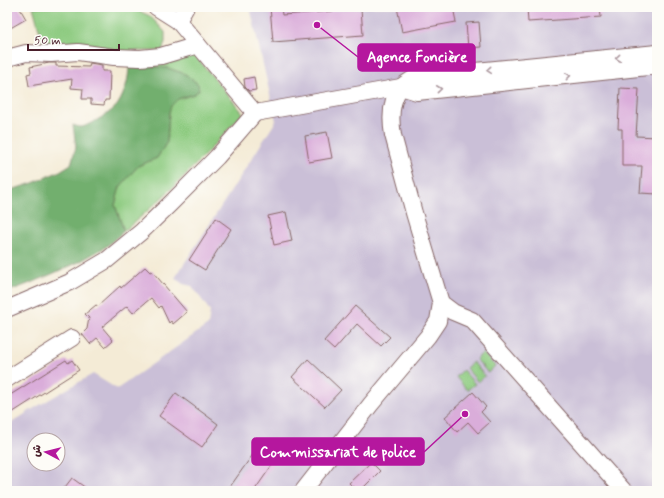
<svg xmlns="http://www.w3.org/2000/svg" width="664" height="498" font-family="Mynerve,'Playpen Sans Arabic',sans-serif">
<style>
.industrial{fill:#cabfd7;fill-rule:evenodd}
.green{fill:#8dcb80;stroke:#6c7556}
.forest{fill:#72af6e;stroke:#5e674c}
.building{fill:#daadda}
.lines{fill:none;stroke-linecap:round;stroke-linejoin:round}
.minor-casing{stroke:#866667;stroke-width:18}
.minor{stroke:#fff;stroke-width:16}
.oneway{stroke:#ae9aa0}
.leader{fill:none;stroke:#b5179e;stroke-width:1.5}
.callout-dot{fill:#b5179e;stroke:#fdfcf7;stroke-width:1.5}
.callout{fill:#b5179e;stroke:#b5179e;stroke-width:1.5}
.callout-label{font-size:15px;text-anchor:middle;font-weight:bold;fill:#fff}
</style>
<rect width="100%" height="100%" fill="#fdfcf7"/>
<filter id="ink" filterUnits="userSpaceOnUse"><feTurbulence type="fractalNoise" baseFrequency=".025" numOctaves="2"/><feDisplacementMap in="SourceGraphic" scale="8" xChannelSelector="R" yChannelSelector="G"/><feConvolveMatrix kernelMatrix="1 2 1 2 8 2 1 2 1" color-interpolation-filters="sRGB"/></filter>
<filter id="wash" filterUnits="userSpaceOnUse"><feTurbulence type="fractalNoise" baseFrequency=".012" numOctaves="4" result="noise"/><feDisplacementMap in="SourceGraphic" scale="16" xChannelSelector="R" yChannelSelector="G"/><feGaussianBlur stdDeviation="0.9" result="paint"/><feColorMatrix in="noise" values="0 0 0 0 0 0 0 0 0 0 0 0 0 0 0 0 0 1.4 0 .05"/><feComposite in="paint" operator="in"/></filter>
<g filter="url(#wash)">
<rect width="100%" height="100%" fill="#f4ebd6"/>
<!-- industrial -->
<path class="industrial" d="M250 7H657V491H7V426L31 410 93 374 117 389 208 325 210 311 192 286 183 284 175 278 276 121ZM34 440H58V464H34Z"/>
<!-- green -->
<g class="green">
<polygon points="33,7 130,7 150,16 165,32 165,42 162,51 117,51 78,44 43,44"/>
<path d="M193 53 243 113C206 155 167 196 124 231L115 205 120 186 138 166 157 158 167 142 169 112 171 106 178 99 194 94 198 84 185 74 168 68 129 65Z"/>
<polygon points="483,353 495,366 488,373 476,359"/>
<polygon points="473,362 485,376 478,382 466,368"/>
<polygon points="463,370 475,384 467,390 456,377"/>
</g>
<!-- forest -->
<path class="forest" d="M129 65 168 68 185 74 198 84 199 90 194 94 178 99 171 106 169 112 167 142 157 158 138 166 120 187 115 205 124 231 107 246 79 262 36 281 7 292V193L11 190 33 183 60 171 71 164 76 147 73 125C75 126 79 127 82 127 90 125 114 111 118 104 125 93 129 78 129 65Z"/>
<g id="blocks">
<!-- building -->
<g class="building">
<polygon points="7,7 19,7 26,19 7,30"/>
<polygon points="270,7 281,7 282,15 361,9 363,35 273,42"/>
<polygon points="397,7 453,7 456,22 402,32"/>
<polygon points="527,7 600,7 601,17 528,22"/>
<polygon points="479,22 481,47 468,48 466,23"/>
<polygon points="49,63 56,63 56,66 89,67 90,63 102,65 102,71 110,71 109,100 105,100 104,105 91,104 91,99 82,99 83,89 71,88 72,79 29,86 27,74 31,73 30,67"/>
<polygon points="254,77 256,90 249,91 245,87 244,79"/>
<polygon points="620,88 639,89 636,136 657,137 655,176 657,176 657,194 640,193 642,166 622,166 622,129 618,129"/>
<polygon points="327,132 332,158 309,162 305,136"/>
<polygon points="286,212 292,241 274,245 268,216"/>
<polygon points="216,218 231,229 205,270 189,260"/>
<polygon points="145,267 150,272 152,271 187,312 173,324 171,321 169,323 161,306 159,308 151,298 133,313 127,306 102,327 113,340 105,347 97,338 90,344 82,334 87,329 89,318 85,314 96,305 98,306 120,286 121,288"/>
<polygon points="355,306 390,337 381,346 357,324 334,350 324,341"/>
<polygon points="308,359 341,390 325,407 292,377"/>
<polygon points="66,360 68,363 72,360 79,370 7,416 7,397"/>
<polygon points="473,392 486,407 481,412 490,422 478,433 468,422 457,432 445,417"/>
<polygon points="176,393 218,424 202,447 159,416"/>
<polygon points="261,443 279,455 254,491 227,491"/>
<polygon points="371,462 380,471 360,491 357,491 349,483"/>
<polygon points="72,478 90,491 62,491"/>
</g>
</g>
</g>
<g filter="url(#ink)">
<use href="#blocks" fill-opacity="0" stroke="#866667" stroke-width="1"/>
<g class="lines">
<!-- minor casing -->
<g class="minor-casing">
<g id="minor">
<polyline points="156,7 178,21 255,113 401,87 417,92 657,66"/>
<polyline points="178,21 186,7"/>
<polyline points="7,58 26,53 51,54 78,52 114,57 140,58 161,56 198,45"/>
<polyline points="441,303 453,312 472,320 624,491"/>
<polyline points="7,309 70,282 107,260 141,232 170,204 217,157 255,113"/>
<polyline points="7,379 72,338"/>
<path d="M303 491 371 404 428 336 438 321 441 303 414 213 393 135C390 118 390 102 400 88 404 84 411 80 416 77L657 53"/>
</g>
</g>
<!-- minor -->
<use href="#minor" class="minor"/>
</g>
<!-- one-way arrows -->
<defs><path id="oneway-chevron" d="M-2-3.5L2.5 0L-2 3.5" fill="none" stroke-width="1.6" stroke-linecap="round" stroke-linejoin="round"/></defs>
<g class="oneway">
<use href="#oneway-chevron" transform="translate(618 58) rotate(174)"/>
<use href="#oneway-chevron" transform="translate(489 70) rotate(175)"/>
<use href="#oneway-chevron" transform="translate(568 76) rotate(-6)"/>
<use href="#oneway-chevron" transform="translate(439 89) rotate(-6)"/>
</g>
</g>
<!-- callouts -->
<path class="leader" d="M317 25L358 57M465 414L424 452"/>
<g class="callout-dot">
<circle cx="317" cy="25" r="4"/>
<circle cx="465" cy="414" r="4"/>
</g>
<g class="callout">
<rect x="358" y="44" width="117" height="27" rx="4"/>
<rect x="252" y="438" width="172" height="27" rx="4"/>
</g>
<g class="callout-label">
<text x="417" y="62">Agence Foncière</text>
<text x="338" y="457">Commissariat de police</text>
</g>
<!-- margin -->
<rect width="664" height="498" fill="none" stroke="#fdfcf7" stroke-width="24"/>
<!-- north arrow -->
<g transform="translate(46 452) rotate(277)"><circle r="19" fill="#fdfcf7" stroke="#b5a4a5"/>
<path d="M0-3L7 15L0 10L-7 15Z" fill="#b5179e"/>
<text y="-6" font-size="11" font-weight="bold" text-anchor="middle" fill="#4a1f2b">ش</text>
</g>
<!-- scale -->
<path d="M28 44v6h91v-6" fill="none" stroke="#4a1f2b" stroke-width="2"/>
<text x="34" y="44" font-size="12" fill="#4a1f2b" stroke="#fdfcf7" stroke-width="3" paint-order="stroke">50 m</text>
</svg>
